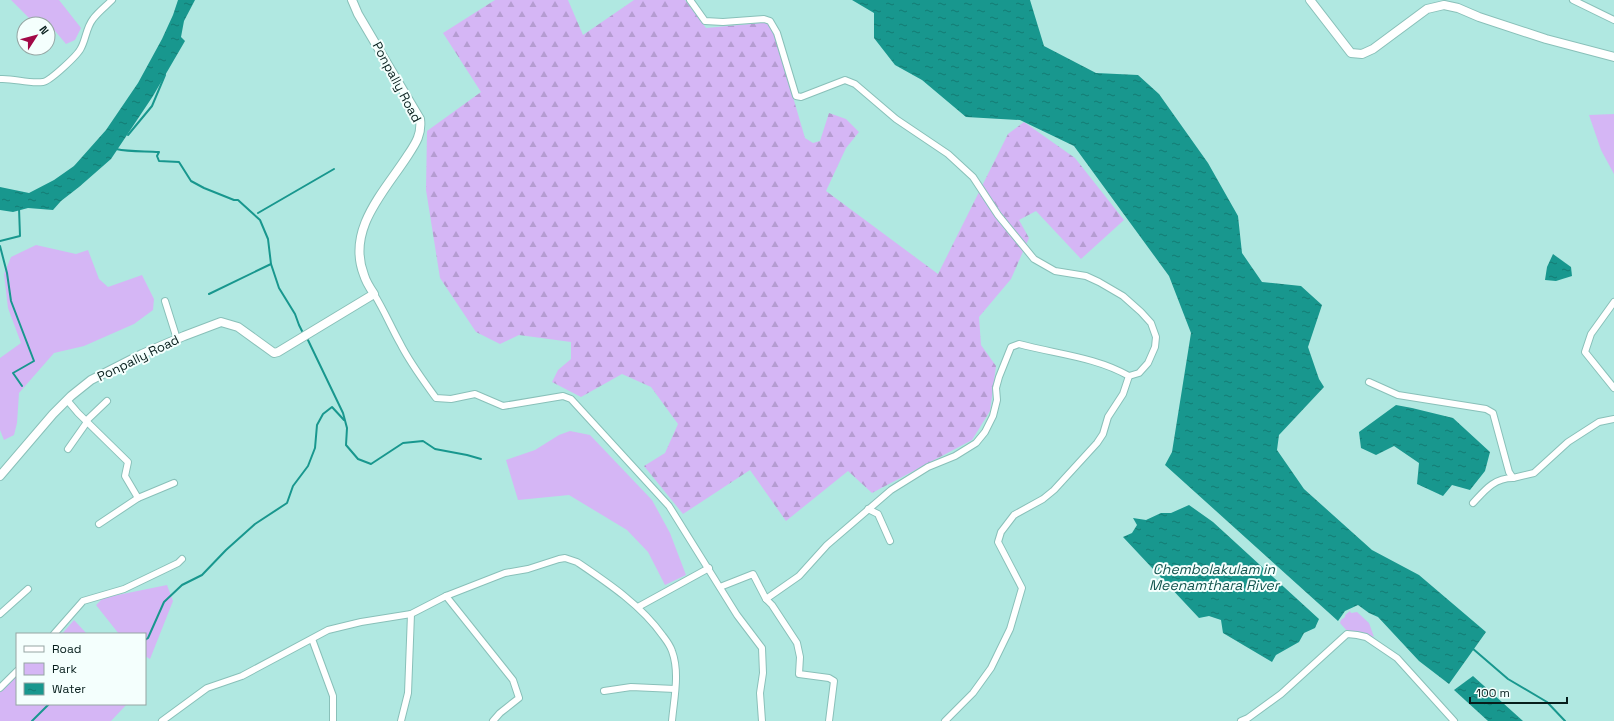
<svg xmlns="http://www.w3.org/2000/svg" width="1614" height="721" font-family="'Space Grotesk',sans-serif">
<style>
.green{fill:#d5b6f5}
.forest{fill:url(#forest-firs)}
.water{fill:url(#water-ripples)}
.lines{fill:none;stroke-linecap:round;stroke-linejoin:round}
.stream{stroke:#18978e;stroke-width:2}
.street-casing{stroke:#89c0b9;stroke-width:8}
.secondary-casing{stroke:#89c0b9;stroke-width:10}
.street{stroke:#fff;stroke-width:6}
.secondary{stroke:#fff;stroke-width:8}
.labels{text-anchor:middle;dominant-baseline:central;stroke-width:4;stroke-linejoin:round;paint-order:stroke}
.street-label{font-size:13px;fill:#061d1b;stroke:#f4fffd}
.water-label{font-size:14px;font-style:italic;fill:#14554f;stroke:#f4fffd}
</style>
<defs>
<pattern id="forest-firs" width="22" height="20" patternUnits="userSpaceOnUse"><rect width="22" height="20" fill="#d5b6f5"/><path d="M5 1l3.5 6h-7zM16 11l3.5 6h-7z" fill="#b59cd1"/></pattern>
<pattern id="water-ripples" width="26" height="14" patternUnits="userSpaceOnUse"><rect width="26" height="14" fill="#18978e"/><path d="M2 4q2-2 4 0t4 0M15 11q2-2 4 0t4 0" fill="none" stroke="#147b73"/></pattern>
</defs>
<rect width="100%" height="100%" fill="#b0e8e1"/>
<!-- green -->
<g class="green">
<polygon points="11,0 59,0 81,28 75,40 66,44 45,19 34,23"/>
<polygon points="1614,114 1614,174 1601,150 1589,115"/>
<polygon points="36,245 76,254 88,250 99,279 108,287 142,275 154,299 153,310 134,324 84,346 54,353 19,393 17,423 14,435 4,440 0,430 0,358 21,343 8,308 4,274 11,257"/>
<polygon points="570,431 590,435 652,500 670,533 686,575 665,585 648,552 627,530 569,495 518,500 506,460 535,450 559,435"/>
<polygon points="167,585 173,601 150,659 145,656 145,634 119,634 96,605 103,598"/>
<polygon points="1350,611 1351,613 1357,612 1369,623 1374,637 1360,632 1349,633 1340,623 1341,620 1345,617 1345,615"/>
<polygon points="74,620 87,634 62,634"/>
<polygon points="17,676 17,704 127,704 111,721 0,721 0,692"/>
</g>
<!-- forest -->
<polygon class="forest" points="495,0 568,0 583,35 634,0 685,0 706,28 771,22 805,138 813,143 820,141 829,113 846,119 859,132 846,148 826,191 938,274 1008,134 1024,122 1075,158 1124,220 1081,259 1036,211 1019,220 1029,238 1011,279 979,317 981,345 996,366 990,411 972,440 872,493 848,471 786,521 750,470 683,514 644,466 665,453 678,424 651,387 622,374 581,397 552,382 558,370 571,359 571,342 519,335 500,344 476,332 440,278 426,190 427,131 481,92 443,33"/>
<!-- water -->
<g class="water">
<polygon points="178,0 195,0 184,21 181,37 185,41 153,96 111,159 79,187 61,201 53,210 28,208 13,212 0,210 0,187 29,193 54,180 74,166 106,130 138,83 162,39 173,15"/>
<polygon points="852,0 1030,0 1044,46 1096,73 1138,75 1159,94 1208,163 1238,216 1242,253 1262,282 1301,286 1322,305 1308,347 1319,379 1324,387 1279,435 1277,450 1304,489 1372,550 1419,575 1486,632 1449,684 1419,661 1378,617 1369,613 1358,605 1345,611 1338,621 1165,465 1172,452 1191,333 1169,276 1074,146 1020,120 966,117 922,80 895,65 874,38 874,13"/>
<polygon points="1553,254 1571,267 1572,276 1556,281 1545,280 1547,267"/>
<polygon points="1396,405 1412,408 1453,418 1490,452 1485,471 1470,490 1452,485 1443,496 1417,484 1419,463 1394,446 1376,455 1361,448 1359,432"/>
<polygon points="1189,505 1213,522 1319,619 1315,628 1304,633 1299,642 1276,655 1272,662 1223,633 1221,620 1209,616 1199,618 1123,537 1132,533 1137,525 1133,518 1146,520 1161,513 1171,513"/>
<polygon points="1473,676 1523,721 1488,721 1454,690"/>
</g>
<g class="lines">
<!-- stream -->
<g class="stream">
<polyline points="128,135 152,106 165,75"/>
<path d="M116 149C130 152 144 151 159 152L157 156 159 161 179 162 191 181 204 188 234 200H238L260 220 268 239 271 264 279 288 295 314 299 325 304 335"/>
<polyline points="258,213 334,169"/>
<polyline points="0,241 20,236 19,208"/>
<polyline points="0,246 7,273 11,301 34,361 13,373 22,386"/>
<polyline points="209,294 271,264"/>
<polyline points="307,338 343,413 347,428 346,445 358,459 371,464 403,443 423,441 435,449 467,455 481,459"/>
<polyline points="145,640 148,638 164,602 182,585 202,575 226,550 255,524 287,503 293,486 308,466 315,448 317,425 323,414 332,407 344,420"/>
<polyline points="1472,648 1508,679 1547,702 1565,721"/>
<polyline points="32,721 49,704"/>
</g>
<!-- street casing -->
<g class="street-casing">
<g id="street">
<path d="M690 0 705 21 723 22 764 19 770 21 777 33 796 96 801 97 845 80 855 84 896 119 948 154 973 177 998 215 1034 259 1055 271 1086 276 1099 282 1123 296 1141 312 1151 323 1156 337 1155 347 1148 363 1139 373 1129 376C1096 357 1056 354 1019 344L1011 347 999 377 996 388 997 400 993 416 985 432 976 443 955 456 928 467 891 490 827 545 799 576 766 599"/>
<polyline points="1573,0 1614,20"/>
<path d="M0 79C14 78 28 84 43 82 50 81 78 55 81 48 86 39 86 28 93 19 98 12 106 6 112 0"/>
<path d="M374 294C384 310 391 327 400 343 410 363 423 380 436 398L451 399 475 394 503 406 563 396 571 399 669 506 737 615 762 648 763 673 760 693 762 721"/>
<polyline points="165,301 177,339"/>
<polyline points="1614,302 1591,334 1585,352 1614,388"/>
<polyline points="1369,382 1398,395 1486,409 1493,413 1509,472 1513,478 1534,473 1568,442 1599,422 1614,419"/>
<polyline points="67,400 78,413 128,462 125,476 138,498"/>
<polyline points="86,421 107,401"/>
<polyline points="68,449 87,422"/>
<path d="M1473 503C1485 490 1494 478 1513 478"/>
<polyline points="868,509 878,514 890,541"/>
<polyline points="99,524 138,498 174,483"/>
<polyline points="720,587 753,574 766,599 772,605 797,643 800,657 799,674 829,678 834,681 829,721"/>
<polyline points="446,596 513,680 519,698 500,713 493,721"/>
<polyline points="638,607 709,568"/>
<polyline points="0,614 28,589"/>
<polyline points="54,634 83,601 124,589 178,563 182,559"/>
<polyline points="312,639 333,696 333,721"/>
<polyline points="0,688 17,671"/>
<polyline points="604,691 631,687 675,689"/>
<path d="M162 721 207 688 242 676 328 630 361 622 411 614 446 596 505 573 528 569 559 559 565 558 577 562C608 583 641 605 663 636 666 640 670 645 672 651 680 673 674 698 672 721"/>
<polyline points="401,721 408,693 411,614"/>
<polyline points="945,721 973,693 991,668 1010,629 1022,588 998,542 1001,532 1014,515 1043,499 1054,490 1097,443 1103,434 1108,417 1123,394 1129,376"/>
<polyline points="1241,721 1248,718 1281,694 1347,634 1357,635 1366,637 1397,658 1454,721"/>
</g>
</g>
<!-- secondary casing -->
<g class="secondary-casing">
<g id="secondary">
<polyline points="1310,0 1351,53 1362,54 1373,49 1427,9 1444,5 1458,8 1479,17 1546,39 1614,57"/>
<path d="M0 476 53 414 71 396 91 380 142 354 184 336 221 322 238 327 274 353 278 352 374 294C370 288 366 282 364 275 346 229 385 191 408 155 416 143 422 134 420 119L358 14 352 0"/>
</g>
</g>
<!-- street -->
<use href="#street" class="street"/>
<!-- secondary -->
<use href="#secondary" class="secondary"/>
</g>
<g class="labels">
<!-- street labels -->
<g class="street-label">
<text transform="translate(397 82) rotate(62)">Ponpally Road</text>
<text transform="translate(138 358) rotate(-26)">Ponpally Road</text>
</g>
<!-- water labels -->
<g class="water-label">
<text x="1214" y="569">Chembolakulam in<tspan x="1214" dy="16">Meenamthara River</tspan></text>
</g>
</g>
<!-- legend -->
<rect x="16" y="633" width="130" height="72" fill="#f4fffd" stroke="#95a5a3"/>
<rect x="24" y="646" width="20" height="6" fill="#ffffff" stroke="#95a5a3"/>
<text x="52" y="653" font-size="12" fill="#061d1b">Road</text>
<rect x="24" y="663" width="20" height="12" fill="#d5b6f5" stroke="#95a5a3"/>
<text x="52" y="673" font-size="12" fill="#061d1b">Park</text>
<rect x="24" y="683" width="20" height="12" fill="url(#water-ripples)" stroke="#95a5a3"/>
<text x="52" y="693" font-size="12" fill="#061d1b">Water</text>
<!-- north arrow -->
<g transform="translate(36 36) rotate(54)"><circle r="19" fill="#f4fffd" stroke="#95a5a3"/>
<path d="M0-3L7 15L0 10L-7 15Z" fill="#a20947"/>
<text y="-6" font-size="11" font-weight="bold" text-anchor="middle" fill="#061d1b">N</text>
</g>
<!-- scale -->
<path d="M1470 697v6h97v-6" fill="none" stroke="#061d1b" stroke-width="2"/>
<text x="1476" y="697" font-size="12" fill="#061d1b" stroke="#f4fffd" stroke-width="3" paint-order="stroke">100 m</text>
</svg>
